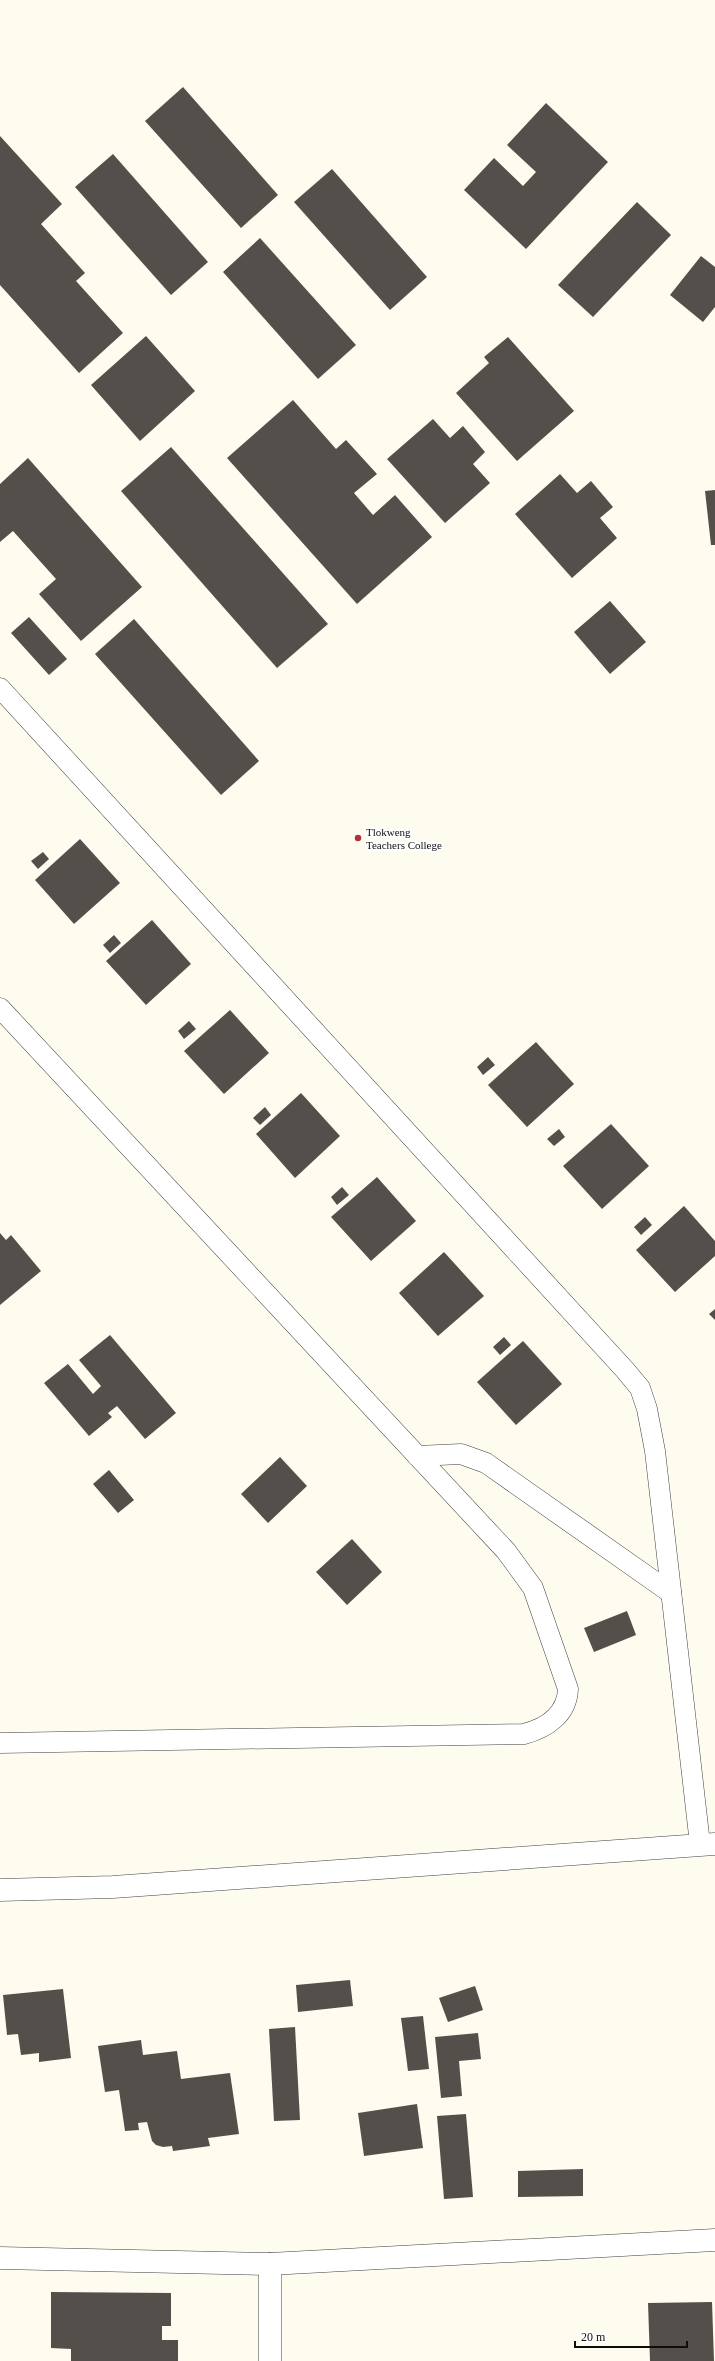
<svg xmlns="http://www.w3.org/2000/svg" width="715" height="2361" font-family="'Times New Roman',serif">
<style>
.building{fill:#554f4b}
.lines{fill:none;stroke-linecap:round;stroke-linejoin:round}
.service-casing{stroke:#404040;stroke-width:21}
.minor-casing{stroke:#404040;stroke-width:23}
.service{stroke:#fff;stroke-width:20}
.minor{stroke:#fff;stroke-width:22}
.poi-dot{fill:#b23134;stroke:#fff;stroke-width:1.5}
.labels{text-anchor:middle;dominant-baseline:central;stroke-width:4;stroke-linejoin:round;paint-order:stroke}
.poi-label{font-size:11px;fill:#0d0d0d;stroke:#fff;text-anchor:start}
</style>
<rect width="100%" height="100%" fill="#fefbef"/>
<!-- building -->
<g class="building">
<polygon points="183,87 278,195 241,228 145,121"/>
<polygon points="546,103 608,162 526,249 464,190 494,158 523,186 536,172 507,145"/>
<polygon points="0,136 62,204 41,224 85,273 76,281 123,333 79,373 0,285"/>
<polygon points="113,154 208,262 171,295 75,187"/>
<polygon points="332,169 427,277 390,310 294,202"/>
<polygon points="637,202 671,235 593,317 558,285"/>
<polygon points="260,238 356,345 318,379 223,272"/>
<polygon points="701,256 715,267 715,307 703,322 670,295"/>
<polygon points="146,336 195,391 140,441 91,385"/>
<polygon points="508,337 574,411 517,461 456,393 489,363 484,357"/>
<polygon points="293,400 336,449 346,440 377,474 354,493 373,515 395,495 432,537 357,604 227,458"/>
<polygon points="433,419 450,438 463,426 485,452 473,464 490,483 445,523 387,459"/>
<polygon points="171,447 328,624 277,668 121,491"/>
<polygon points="28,458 142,587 81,641 39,594 56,579 13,531 0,542 0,484"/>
<polygon points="560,474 577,493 591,481 613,507 600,518 617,538 572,578 515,514"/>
<polygon points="715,490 715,545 711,545 705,491"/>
<polygon points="610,601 646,642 610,674 574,632"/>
<polygon points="29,617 67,659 49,675 11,633"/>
<polygon points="134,619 259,761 221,795 95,654"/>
<polygon points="80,839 120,883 74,924 35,880"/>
<polygon points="43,852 49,859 38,869 31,861"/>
<polygon points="152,920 191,964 146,1005 106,961"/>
<polygon points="114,935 121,943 110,953 103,945"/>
<polygon points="230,1010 269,1053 224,1094 184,1051"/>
<polygon points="189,1021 196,1029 184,1039 178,1031"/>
<polygon points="536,1042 574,1084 527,1127 488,1085"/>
<polygon points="488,1057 495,1065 483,1075 477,1067"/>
<polygon points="301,1093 340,1136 295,1178 256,1134"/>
<polygon points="265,1107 271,1115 260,1125 253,1118"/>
<polygon points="611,1124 649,1166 602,1209 563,1166"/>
<polygon points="559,1129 565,1137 554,1146 547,1139"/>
<polygon points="377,1177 416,1221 371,1261 331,1217"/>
<polygon points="342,1187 349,1195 337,1205 331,1197"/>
<polygon points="684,1206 715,1241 715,1256 675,1292 636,1250"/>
<polygon points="645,1217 652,1225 641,1235 634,1227"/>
<polygon points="0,1233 6,1240 11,1235 41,1271 0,1305"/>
<polygon points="444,1252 484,1296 438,1336 399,1293"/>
<polygon points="715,1309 715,1320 709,1314"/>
<polygon points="110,1335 176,1413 145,1439 117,1406 108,1413 112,1417 89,1436 44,1383 68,1364 93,1394 101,1386 79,1360"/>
<polygon points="504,1337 511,1345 500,1355 493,1347"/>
<polygon points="523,1341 562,1384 516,1425 477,1382"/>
<polygon points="280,1457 307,1486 268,1523 241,1494"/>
<polygon points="109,1470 134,1500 118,1513 93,1484"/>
<polygon points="352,1539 382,1572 347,1605 316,1572"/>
<polygon points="627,1611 636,1635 594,1652 584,1628"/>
<polygon points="350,1980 353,2006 298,2012 296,1985"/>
<polygon points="475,1986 483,2010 448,2022 439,1998"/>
<polygon points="63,1989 71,2058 39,2062 39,2053 21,2055 18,2034 7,2035 3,1995"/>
<polygon points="423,2016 429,2069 408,2071 401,2018"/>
<polygon points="295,2027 300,2120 274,2121 269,2029"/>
<polygon points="478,2033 481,2059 459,2061 462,2096 441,2098 435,2037"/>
<polygon points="141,2040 143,2055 177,2051 181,2079 230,2073 239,2134 208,2138 210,2146 173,2151 172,2146 163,2147 156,2145 152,2141 147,2122 138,2123 139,2130 125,2131 119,2090 105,2092 98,2046"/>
<polygon points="417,2104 423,2148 364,2156 358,2113"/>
<polygon points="466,2114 473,2197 444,2199 437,2116"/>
<polygon points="583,2169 583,2196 518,2197 518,2171"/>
<polygon points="51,2292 171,2293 171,2326 162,2326 162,2340 178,2340 178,2361 71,2361 71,2349 51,2348"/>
<polygon points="712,2302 714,2361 650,2361 648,2303"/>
</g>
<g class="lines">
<!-- service casing -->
<g class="service-casing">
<g id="service">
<polyline points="0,688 625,1370 640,1388 647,1409 655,1451 700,1844"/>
<path d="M0 1008 506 1551 533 1588 568 1689C567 1714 547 1728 524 1734L0 1743"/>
<polyline points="417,1456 461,1454 486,1463 671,1593"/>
</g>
</g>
<!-- minor casing -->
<g class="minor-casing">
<g id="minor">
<polyline points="0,1890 113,1887 715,1844"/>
<polyline points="0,2258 270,2264 715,2240"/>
<polyline points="270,2264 270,2361"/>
</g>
</g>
<!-- service -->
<use href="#service" class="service"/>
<!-- minor -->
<use href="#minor" class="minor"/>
</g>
<!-- markers -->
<circle class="poi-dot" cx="358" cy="838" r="4"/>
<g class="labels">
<!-- poi labels -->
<g class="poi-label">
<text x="366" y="832">Tlokweng<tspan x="366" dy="13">Teachers College</tspan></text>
</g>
</g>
<!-- scale -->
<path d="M575 2341v6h112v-6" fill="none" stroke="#0d0d0d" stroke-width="2"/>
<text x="581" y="2341" font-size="12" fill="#0d0d0d" stroke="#ffffff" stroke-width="3" paint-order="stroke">20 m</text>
</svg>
